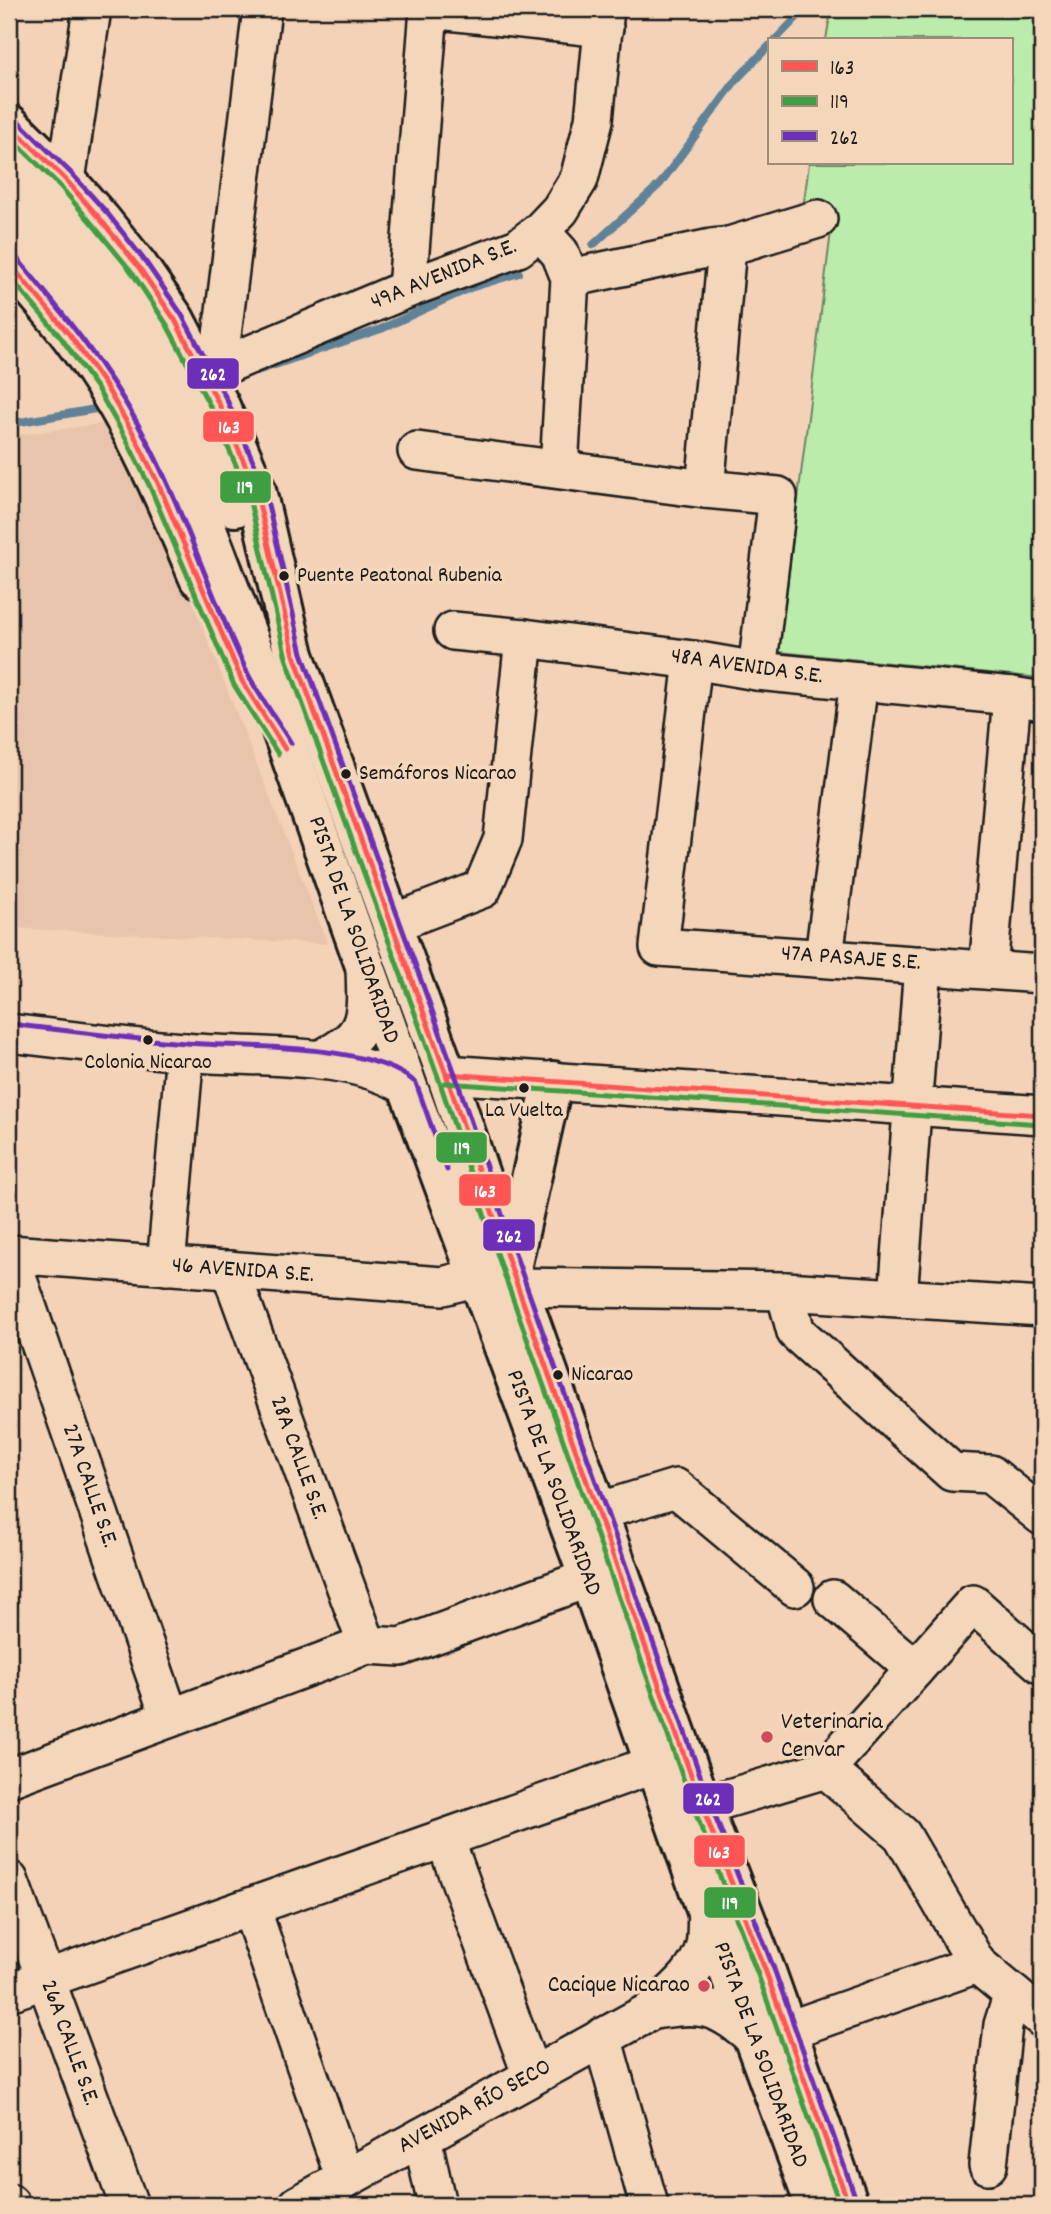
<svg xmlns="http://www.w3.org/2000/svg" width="1051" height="2214" font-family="Dekko,sans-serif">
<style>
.built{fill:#e9c4ac}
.green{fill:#bbecac;stroke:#6c8464;stroke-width:2}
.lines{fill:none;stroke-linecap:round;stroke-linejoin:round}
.stream{stroke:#5f8298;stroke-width:8}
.minor-casing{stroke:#1c1c1c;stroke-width:42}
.major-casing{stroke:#1c1c1c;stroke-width:44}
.minor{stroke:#f4d7ba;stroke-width:37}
.major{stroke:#f4d7ba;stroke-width:38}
.bus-1-casing{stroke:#f4d7ba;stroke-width:10}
.bus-2-casing{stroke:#f4d7ba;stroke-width:10}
.bus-3-casing{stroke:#f4d7ba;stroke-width:10}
.bus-1{stroke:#f55;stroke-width:5}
.bus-2{stroke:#3f9e42;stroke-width:5}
.bus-3{stroke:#6d2fba;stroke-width:5}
.bus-dot{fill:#1c1c1c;stroke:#f4d7ba;stroke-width:2.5}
.poi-dot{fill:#d1495b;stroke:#f4d7ba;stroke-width:2.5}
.labels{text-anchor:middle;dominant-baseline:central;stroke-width:7;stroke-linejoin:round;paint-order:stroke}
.bus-label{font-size:22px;fill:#1c1c1c;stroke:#f4d7ba;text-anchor:start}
.street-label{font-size:24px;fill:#1c1c1c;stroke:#f4d7ba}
.poi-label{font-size:24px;fill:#1c1c1c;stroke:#f4d7ba;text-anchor:start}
.line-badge{stroke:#f4d7ba;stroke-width:2.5}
.badge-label{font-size:19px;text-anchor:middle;font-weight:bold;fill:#fff}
</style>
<rect width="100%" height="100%" fill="#f4d2b7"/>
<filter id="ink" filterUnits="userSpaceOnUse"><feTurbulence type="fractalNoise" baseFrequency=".0143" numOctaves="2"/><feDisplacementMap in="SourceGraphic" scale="14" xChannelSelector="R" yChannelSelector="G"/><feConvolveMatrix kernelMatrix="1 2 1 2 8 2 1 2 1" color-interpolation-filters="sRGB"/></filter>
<g filter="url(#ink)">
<!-- built -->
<polygon class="built" points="121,421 328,944 9,928 9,436"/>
<!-- green -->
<polygon class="green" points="831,9 1042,9 1042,678 779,652 833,215 807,210 804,202 809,163 1011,163 1011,40 826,40"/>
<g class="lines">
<!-- stream -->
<g class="stream">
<polyline points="775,40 805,9"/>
<polyline points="593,245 660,184 736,80 769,46"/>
<polyline points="257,371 381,329 470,288 519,273"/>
<polyline points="9,424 107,407"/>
</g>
<!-- minor casing -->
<g class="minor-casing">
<g id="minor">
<polyline points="430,9 604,28"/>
<polyline points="66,180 92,9"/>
<polyline points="540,231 560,253 570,278 559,469"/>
<polyline points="570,278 711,248 729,246 818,219"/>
<polyline points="407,289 429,9"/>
<polyline points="218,368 262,9"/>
<polyline points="203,370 218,368 407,289 518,248 540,231 560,210 579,179 594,120 605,9"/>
<polyline points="417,451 705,489 778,496 757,671"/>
<polyline points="705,489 726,258 729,246"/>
<polyline points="453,631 524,638 693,660 757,671 1012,696 1042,701"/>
<polyline points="693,660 659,947 1042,974"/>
<polyline points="391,924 482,889 503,839 524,638"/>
<polyline points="824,957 859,681"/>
<polyline points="988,970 1012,696"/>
<path d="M9 1033C67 1040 125 1047 184 1052 253 1059 349 1049 408 1087"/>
<path d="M319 1060C368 1036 367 1021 365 969"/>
<polyline points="446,1074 1042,1115"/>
<polyline points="9,1254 170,1718"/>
<polyline points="9,1254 443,1286 477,1277"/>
<polyline points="166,1266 185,1052"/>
<polyline points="230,1270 367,1645"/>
<polyline points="518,1287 785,1291 1042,1307"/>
<polyline points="785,1291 796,1332 952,1472 990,1474 1042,1516"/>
<polyline points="898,1297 923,965"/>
<polyline points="597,1512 676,1488 795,1587"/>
<polyline points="833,1599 915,1669"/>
<polyline points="826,1769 902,1835 977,1964 1042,2018"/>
<polyline points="9,1778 367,1645 401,1647 589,1578"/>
<polyline points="702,1806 826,1769 973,1604 1042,1665"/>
<polyline points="445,1839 532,2076"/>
<polyline points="9,1880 129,2205"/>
<polyline points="251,1908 345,2179"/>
<polyline points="9,1992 655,1764"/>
<path d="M653 2010C701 2003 717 2004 754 2038"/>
<polyline points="786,2031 977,1964"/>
<polyline points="602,2037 649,2205"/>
<polyline points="422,2137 437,2205"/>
<polyline points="988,2165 1003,2025 1013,1994"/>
<polyline points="9,2203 11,2205"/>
<path d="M298 2205 653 2010C673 1992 698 1973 705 1945 707 1935 706 1922 707 1912"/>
</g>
</g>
<!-- major casing -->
<g class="major-casing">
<g id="major">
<polyline points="9,124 66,180 101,220 138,266 175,320 219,404 256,490 294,655 446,1074 511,1268 702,1806 766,1972 849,2205"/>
<path d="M9 174C106 268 181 383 235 507"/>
<polyline points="9,215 55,265 107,335 160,424 189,483 255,655 408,1087 589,1578 707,1912 815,2205"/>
<path d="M9 263C44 300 77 341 105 385 143 445 171 512 199 578"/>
<polyline points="511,1268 553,1081"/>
</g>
</g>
<!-- minor -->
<use href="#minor" class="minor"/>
<!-- major -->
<use href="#major" class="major"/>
<!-- bus-1 casing -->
<g class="bus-1-casing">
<g id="bus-1">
<polyline points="9,124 66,180 101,220 138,266 175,320 219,404 256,490 294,655 446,1074 511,1268 702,1806 766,1972 849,2205"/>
<polyline points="9,263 69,334 105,385 133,433 158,483 242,681 285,749"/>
<polyline points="446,1074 1042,1115"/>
</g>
</g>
<!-- bus-2 casing -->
<g class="bus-2-casing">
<g id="bus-2">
<polyline points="9,136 60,186 94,226 131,271 167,325 211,408 248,493 286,658 438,1077 503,1271 694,1809 758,1975 840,2205"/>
<polyline points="9,276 62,339 98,390 125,437 150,487 234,685 278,754"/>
<polyline points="445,1083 1041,1124"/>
</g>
</g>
<!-- bus-3 casing -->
<g class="bus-3-casing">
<g id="bus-3">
<polyline points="15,118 72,174 108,214 145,261 182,315 227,400 264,487 302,653 454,1071 519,1265 710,1803 774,1969 857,2202"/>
<path d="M16 257C62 312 106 365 140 428 184 508 209 595 249 676 261 699 278 721 291 743"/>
<path d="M10 1024C69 1031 127 1039 186 1043 246 1048 370 1042 416 1083L447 1170"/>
</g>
</g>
<!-- bus-1 -->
<use href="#bus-1" class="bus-1"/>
<!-- bus-2 -->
<use href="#bus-2" class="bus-2"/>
<!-- bus-3 -->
<use href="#bus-3" class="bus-3"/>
</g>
</g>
<!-- markers -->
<g class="bus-dot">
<circle cx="284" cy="576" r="6"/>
<circle cx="346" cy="774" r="6"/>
<circle cx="148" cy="1040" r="6"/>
<circle cx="524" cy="1088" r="6"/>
<circle cx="558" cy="1375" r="6"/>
</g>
<g class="poi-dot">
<circle cx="767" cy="1737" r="7"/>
<circle cx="704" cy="1986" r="7"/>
</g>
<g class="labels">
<!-- bus labels -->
<g class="bus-label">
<text x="297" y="576">Puente Peatonal Rubenia</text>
<text x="359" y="774">Semáforos Nicarao</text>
<text x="148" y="1063" text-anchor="middle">Colonia Nicarao</text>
<text x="524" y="1111" text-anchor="middle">La Vuelta</text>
<text x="571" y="1375">Nicarao</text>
</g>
<!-- street labels -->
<g class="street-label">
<text transform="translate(444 275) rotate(-22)">49A AVENIDA S.E.</text>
<text transform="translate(747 667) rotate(8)">48A AVENIDA S.E.</text>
<text transform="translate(353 930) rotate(71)">PISTA DE LA SOLIDARIDAD</text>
<text transform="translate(851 959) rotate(4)">47A PASAJE S.E.</text>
<text transform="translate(243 1271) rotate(4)">46 AVENIDA S.E.</text>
<text transform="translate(298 1458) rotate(70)">28A CALLE S.E.</text>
<text transform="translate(553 1483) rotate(70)">PISTA DE LA SOLIDARIDAD</text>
<text transform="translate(89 1486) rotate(71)">27A CALLE S.E.</text>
<text transform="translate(69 2043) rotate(70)">26A CALLE S.E.</text>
<text transform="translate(760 2055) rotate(70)">PISTA DE LA SOLIDARIDAD</text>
<text transform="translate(475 2107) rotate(-29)">AVENIDA RÍO SECO</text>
</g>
<!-- poi labels -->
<g class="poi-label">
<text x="781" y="1723">Veterinaria<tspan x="781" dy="28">Cenvar</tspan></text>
<text x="690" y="1986" text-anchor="end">Cacique Nicarao</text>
</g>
</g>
<g class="line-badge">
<rect x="186" y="357" width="54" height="33" rx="7" fill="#6d2fba"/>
<rect x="202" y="410" width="53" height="33" rx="7" fill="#f55"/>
<rect x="219" y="470" width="53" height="34" rx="7" fill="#3f9e42"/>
<rect x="435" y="1131" width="53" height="33" rx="7" fill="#3f9e42"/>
<rect x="458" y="1173" width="54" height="34" rx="7" fill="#f55"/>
<rect x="482" y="1218" width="54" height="34" rx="7" fill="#6d2fba"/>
<rect x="682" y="1782" width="53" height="33" rx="7" fill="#6d2fba"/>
<rect x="693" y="1834" width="53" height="34" rx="7" fill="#f55"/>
<rect x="703" y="1886" width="54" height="33" rx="7" fill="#3f9e42"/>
</g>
<g class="badge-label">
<text x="213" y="380">262</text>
<text x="229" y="433">163</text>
<text x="245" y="493">119</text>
<text x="462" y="1154">119</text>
<text x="485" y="1197">163</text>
<text x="509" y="1242">262</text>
<text x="708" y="1805">262</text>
<text x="719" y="1858">163</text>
<text x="730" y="1909">119</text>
</g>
<!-- margin -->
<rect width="1051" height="2214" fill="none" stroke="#f4d7ba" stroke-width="35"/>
<rect x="18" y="18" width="1016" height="2179" fill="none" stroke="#1c1c1c" stroke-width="2.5" filter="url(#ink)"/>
<!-- legend -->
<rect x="768" y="38" width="245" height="126" fill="#f4d7ba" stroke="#9e8c7b" stroke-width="2"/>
<rect x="782" y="61" width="35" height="10" fill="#ff5555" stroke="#9e8c7b" stroke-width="2"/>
<text x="830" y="74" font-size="21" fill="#1c1c1c">163</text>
<rect x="782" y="96" width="35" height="10" fill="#3f9e42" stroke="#9e8c7b" stroke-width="2"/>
<text x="830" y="108" font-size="21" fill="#1c1c1c">119</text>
<rect x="782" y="131" width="35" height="10" fill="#6d2fba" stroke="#9e8c7b" stroke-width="2"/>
<text x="830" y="144" font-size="21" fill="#1c1c1c">262</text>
</svg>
